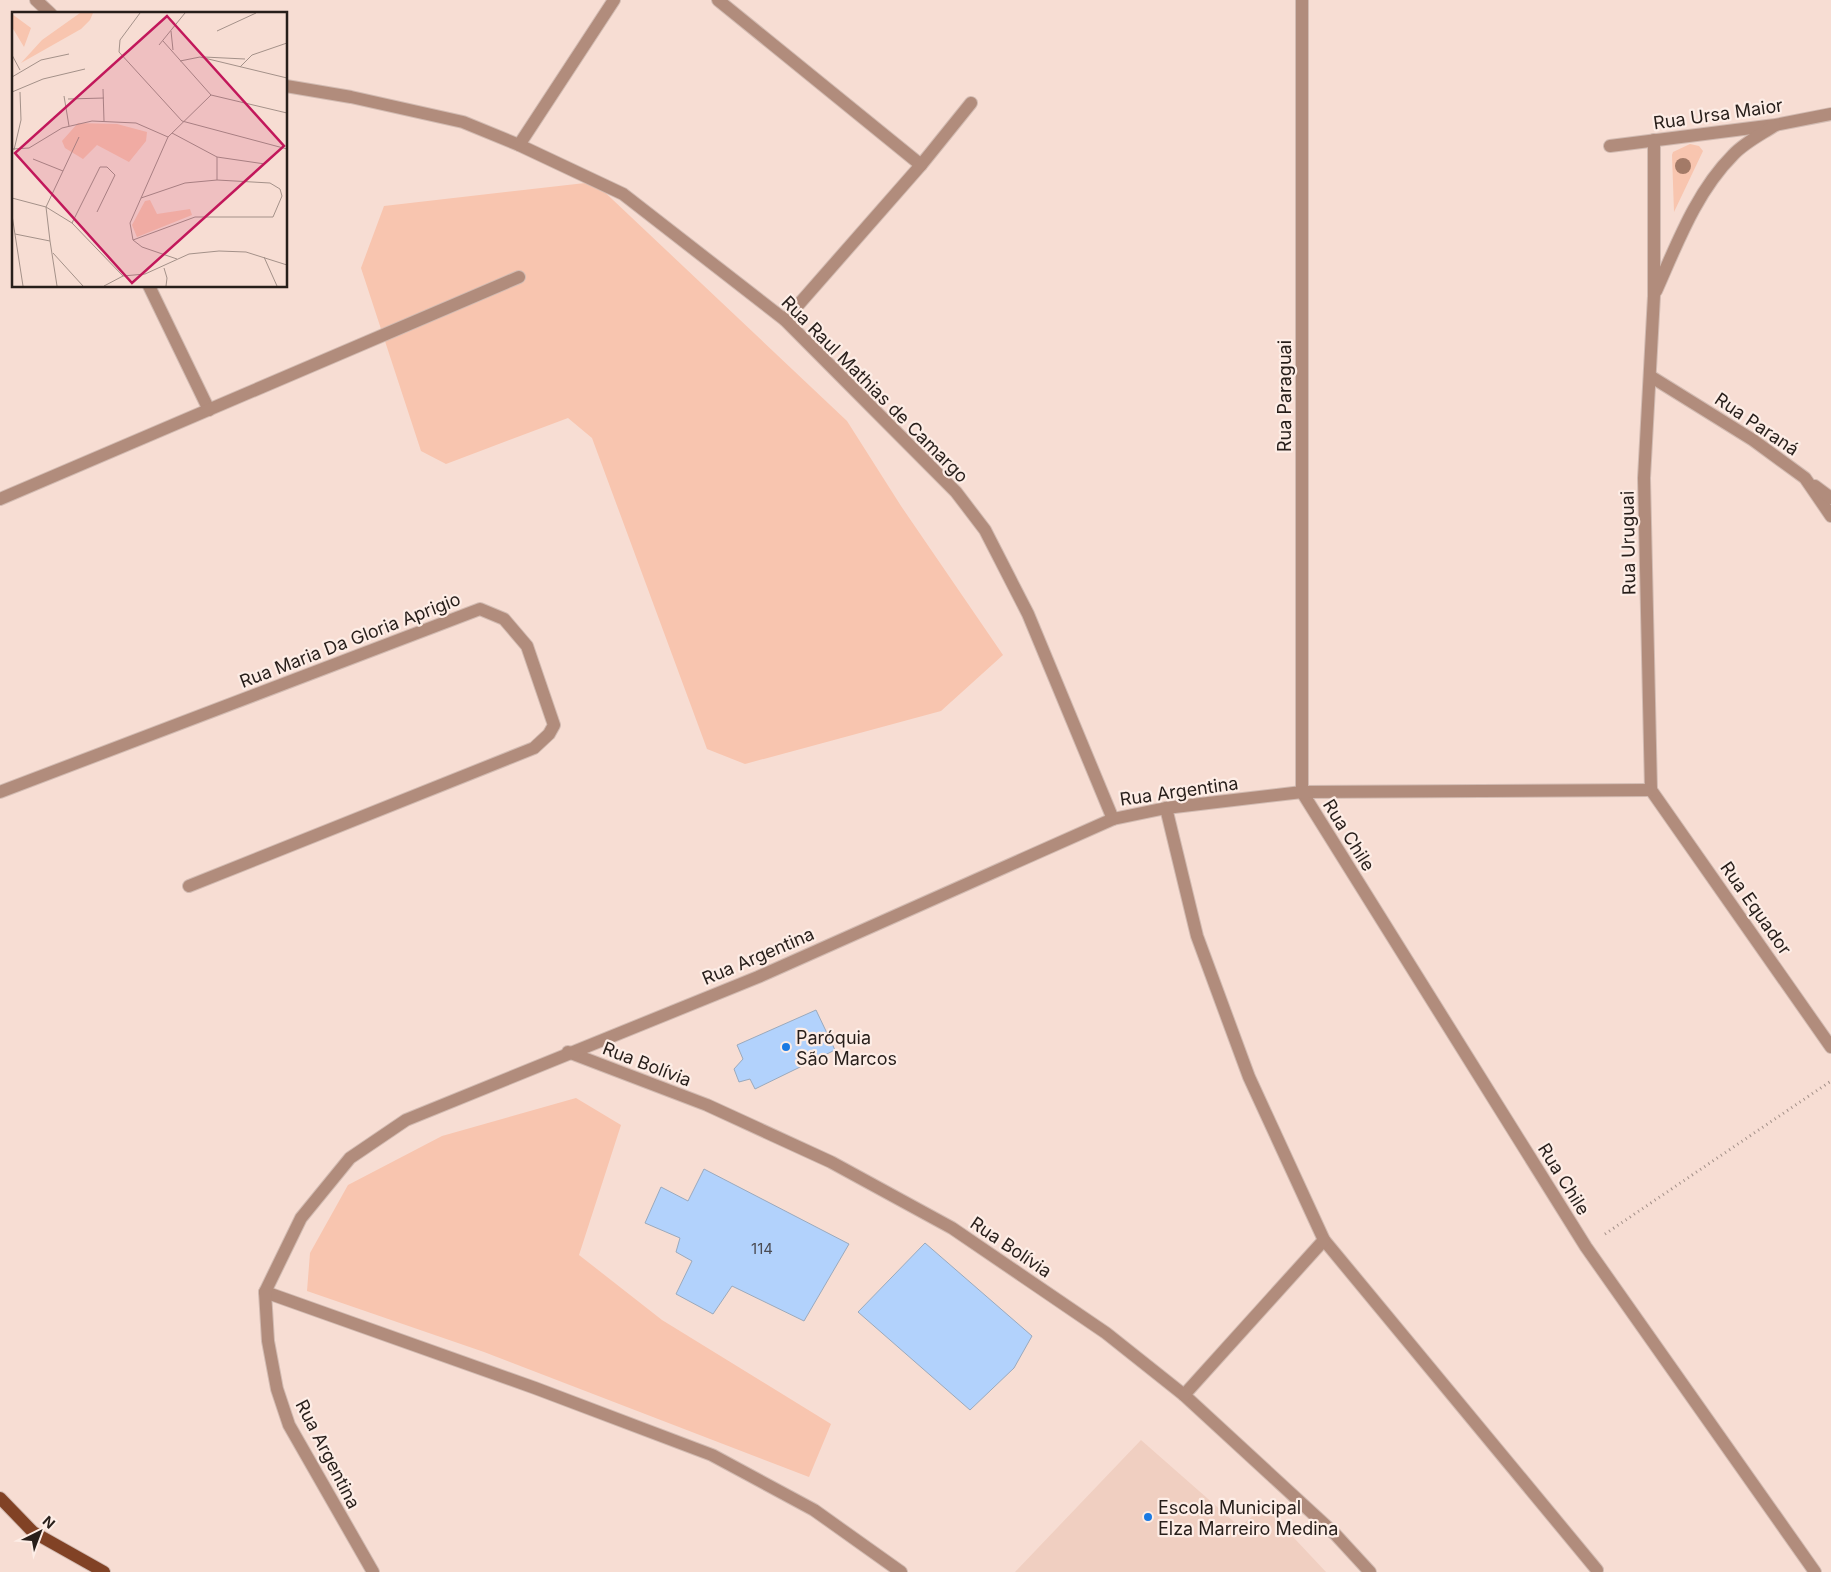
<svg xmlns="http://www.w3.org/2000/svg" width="1831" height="1572" font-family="Inter,sans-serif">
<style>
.built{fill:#f0cfc1}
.green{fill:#f8c5af}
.building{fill:#b2d2fc;stroke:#9aa9bc}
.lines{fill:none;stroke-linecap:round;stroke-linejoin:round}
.minor-casing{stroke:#d2bbb2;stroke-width:14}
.major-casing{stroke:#d2bbb2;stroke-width:14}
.path{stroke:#a39088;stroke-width:3;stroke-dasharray:1 4;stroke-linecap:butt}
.minor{stroke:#b18c7c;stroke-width:12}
.major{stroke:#814225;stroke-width:12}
.tree{fill:#a37a67}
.poi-dot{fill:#1b7ae3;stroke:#fdede6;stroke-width:2}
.labels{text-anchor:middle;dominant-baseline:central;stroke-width:4.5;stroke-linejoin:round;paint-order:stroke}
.number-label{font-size:15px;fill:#4a4b52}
.street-label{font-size:18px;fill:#271e1a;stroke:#fdede6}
.poi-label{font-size:18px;fill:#271e1a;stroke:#fdede6;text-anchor:start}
.inset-road{fill:none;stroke:#a49189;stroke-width:1}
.view{fill:#c2185b;fill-opacity:0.15;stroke:#c2185b;stroke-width:2.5}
.inset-edge{fill:none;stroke:#271e1a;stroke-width:2.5}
</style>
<rect width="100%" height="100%" fill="#f7ddd3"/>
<!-- built -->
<polygon class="built" points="1141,1440 1240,1527 1264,1506 1326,1572 1015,1572"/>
<!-- green -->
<g class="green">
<polygon points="1690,144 1699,146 1703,151 1674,212 1672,155 1673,152"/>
<polygon points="594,182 847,421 901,506 1003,655 941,711 745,764 707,749 592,438 568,418 446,464 421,451 361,268 384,206"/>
<polygon points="576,1098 621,1125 579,1255 662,1320 831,1424 809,1477 484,1352 307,1291 310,1253 348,1185 442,1136"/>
</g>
<!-- building -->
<g class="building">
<polygon points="816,1010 835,1050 755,1089 750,1079 739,1082 734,1069 743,1059 737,1045"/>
<polygon points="704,1169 849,1244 804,1321 732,1286 713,1314 676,1294 692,1261 676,1252 680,1238 645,1223 661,1187 688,1201"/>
<polygon points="925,1243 1032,1336 1014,1368 970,1410 858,1312"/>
</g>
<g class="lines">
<!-- minor casing -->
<g class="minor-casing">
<g id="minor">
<polyline points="36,0 51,14"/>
<polyline points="718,0 921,165"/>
<polyline points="1302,0 1302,792 1586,1247 1815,1572"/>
<polyline points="286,86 351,97 463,122 519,145 623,194 785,320 956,492 985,530 1028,614 1113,819"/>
<polyline points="519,145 614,0"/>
<polyline points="1610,146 1775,125 1831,114"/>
<polyline points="149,286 209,410"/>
<path d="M1656 291C1677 244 1696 192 1733 155 1744 143 1760 135 1774 126"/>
<polyline points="785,320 921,165 971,103"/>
<polyline points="1650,376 1753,440 1805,478 1831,516"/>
<polyline points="1815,486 1831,498"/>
<polyline points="0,499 519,277"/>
<polyline points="1651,790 1644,478 1654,296 1654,140"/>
<polyline points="1651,790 1831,1047"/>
<polyline points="0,792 480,609 504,619 527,646 554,725 549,734 534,748 189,886"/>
<polyline points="1166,808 1197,936 1249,1077 1324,1240 1597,1570"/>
<polyline points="568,1052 707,1105 831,1162 952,1228 1106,1333 1184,1395 1335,1534 1370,1572"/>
<polyline points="265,1292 535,1388 712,1455 814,1510 901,1572"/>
<polyline points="1184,1395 1324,1240"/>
<polyline points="373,1572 289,1425 277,1389 268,1341 265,1292 301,1218 350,1158 406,1120 758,977 1113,819 1166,808 1302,792 1651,790"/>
</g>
</g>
<!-- major casing -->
<g class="major-casing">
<polyline id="major" points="0,1498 33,1532 104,1572"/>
</g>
<!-- path -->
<polyline class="path" points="1605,1234 1831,1081"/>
<!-- minor -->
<use href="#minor" class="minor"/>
<!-- major -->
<use href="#major" class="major"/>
</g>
<!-- trees -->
<circle class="tree" cx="1683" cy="166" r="8"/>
<!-- markers -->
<g class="poi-dot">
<circle cx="786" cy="1047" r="5"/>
<circle cx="1148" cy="1517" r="5"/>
</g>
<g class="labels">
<!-- number labels -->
<g class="number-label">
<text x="762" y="1248">114</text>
</g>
<!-- street labels -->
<g class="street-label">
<text transform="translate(1718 114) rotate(-8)">Rua Ursa Maior</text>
<text transform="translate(875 389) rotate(45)">Rua Raul Mathias de Camargo</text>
<text transform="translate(1284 396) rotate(-90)">Rua Paraguai</text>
<text transform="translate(1757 424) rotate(34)">Rua Paraná</text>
<text transform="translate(1628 543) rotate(-91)">Rua Uruguai</text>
<text transform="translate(350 640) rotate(-21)">Rua Maria Da Gloria Aprigio</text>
<text transform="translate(1179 791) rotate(-8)">Rua Argentina</text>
<text transform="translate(1349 835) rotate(58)">Rua Chile</text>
<text transform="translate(1756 908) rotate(55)">Rua Equador</text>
<text transform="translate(758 956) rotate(-23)">Rua Argentina</text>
<text transform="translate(647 1064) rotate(21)">Rua Bolívia</text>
<text transform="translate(1564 1179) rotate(58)">Rua Chile</text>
<text transform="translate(1011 1247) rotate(34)">Rua Bolívia</text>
<text transform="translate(328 1454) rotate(63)">Rua Argentina</text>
</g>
<!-- poi labels -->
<g class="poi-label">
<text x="796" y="1037">Paróquia<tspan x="796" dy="21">São Marcos</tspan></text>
<text x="1158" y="1507">Escola Municipal<tspan x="1158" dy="21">Elza Marreiro Medina</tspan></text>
</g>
</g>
<!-- overview -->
<g transform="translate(12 12)">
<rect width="275" height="275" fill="#f7ddd3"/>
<path d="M68 1H81L78 8 69 17 9 51 30 28ZM0 2 19 16 12 35 0 15ZM66 111 105 112 135 120 134 129 117 150 85 133 71 147 53 136 50 129ZM138 188 145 202 178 197 180 203 125 225 120 213 133 189Z" fill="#f8c5af"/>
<path class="inset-road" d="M128 1 108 28 107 40 170 109 275 137M159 19 161 38M205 19 244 1M151 29 199 83M147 33 173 1M0 43 8 58M192 45 233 47M168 49 188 45 275 66M228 55 240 43 275 31M0 65 29 48 57 42M91 77 92 109M0 80 31 67 73 57M199 83 275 101M52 84 57 114M56 87 92 86M160 121 205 145 253 152M0 137 17 136 50 116 80 109 124 111 156 125M2 138 9 108 8 80M205 145V168M21 147 51 159M0 186 34 195 60 211 111 264 133 262 177 242 207 239 234 240 275 253M0 203 11 274M60 211 88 155H95L103 163 85 200M3 222 38 229 45 274M121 228 183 205H261L270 184 268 177 258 171 205 168 173 171 129 186M38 229 34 195 67 125M41 241 71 274M252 245 265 274M165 247 130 235 121 228 118 211 156 125 199 83M152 256 155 266 154 274M92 274 111 264"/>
<path class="view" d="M155 4 272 134 120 271 3 141Z"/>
<rect width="275" height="275" class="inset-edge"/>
</g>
<!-- north arrow -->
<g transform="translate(40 1532) rotate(42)" stroke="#fdede6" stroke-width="4" paint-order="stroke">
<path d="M0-4L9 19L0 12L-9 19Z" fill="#271e1a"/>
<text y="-8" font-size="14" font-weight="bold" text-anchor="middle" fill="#271e1a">N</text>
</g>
</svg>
